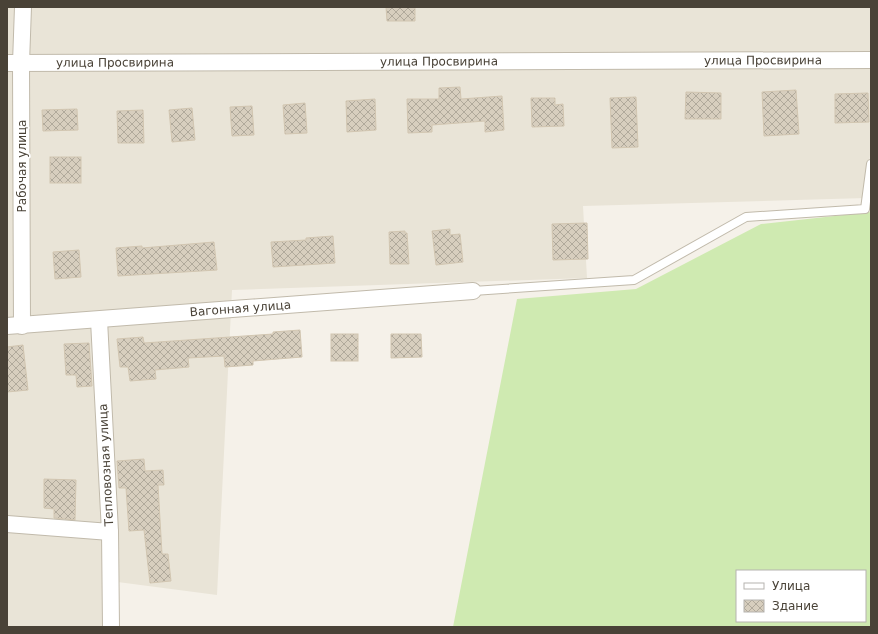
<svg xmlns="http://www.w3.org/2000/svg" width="878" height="634" font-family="'DejaVu Sans',sans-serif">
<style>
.residential{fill:#e9e4d7}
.garden{fill:#cfeab1;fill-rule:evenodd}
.building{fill:url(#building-cross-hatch);stroke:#d2c6b1}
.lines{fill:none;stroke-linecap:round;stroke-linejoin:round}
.service-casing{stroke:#c1baab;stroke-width:10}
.minor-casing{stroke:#c1baab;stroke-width:18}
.service{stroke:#fff;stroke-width:8}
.minor{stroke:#fff;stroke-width:16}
.labels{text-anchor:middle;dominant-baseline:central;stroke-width:3.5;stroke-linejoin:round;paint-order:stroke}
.street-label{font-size:12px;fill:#494237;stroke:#fff}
</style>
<defs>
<pattern id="building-cross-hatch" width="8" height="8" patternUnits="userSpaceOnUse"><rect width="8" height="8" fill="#d7cebe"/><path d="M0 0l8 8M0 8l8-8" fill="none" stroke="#b0a99b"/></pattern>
</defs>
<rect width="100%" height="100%" fill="#f5f1e9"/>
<!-- residential -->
<polygon class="residential" points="7,7 871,7 871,144 866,198 583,206 587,278 232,290 217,595 110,581 111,627 7,627"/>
<!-- garden -->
<path class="garden" d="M871 212V627H453L517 299 636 289 761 224ZM737 571H865V621H737Z"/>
<!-- building -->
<g class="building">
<polygon points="386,7 415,7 415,21 387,21"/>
<polygon points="460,87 461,99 502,96 504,130 485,132 485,121 432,125 432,132 408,133 407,99 439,99 439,88"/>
<polygon points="796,90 799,134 764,136 762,92"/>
<polygon points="686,92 721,93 721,119 685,119"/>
<polygon points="868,93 869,122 835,123 835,94"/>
<polygon points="636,97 638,147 612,148 610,98"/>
<polygon points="531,98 555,98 555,105 563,104 564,126 532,127"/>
<polygon points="375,99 376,130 347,132 346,101"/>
<polygon points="305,103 307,133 285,134 283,105"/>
<polygon points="252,106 254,135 232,136 230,107"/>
<polygon points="192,108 195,140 172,142 169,110"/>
<polygon points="77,109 78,130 43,131 42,110"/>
<polygon points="143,110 144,143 118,143 117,111"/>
<rect x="50" y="157" width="31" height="26"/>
<polygon points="587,223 588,259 553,260 552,224"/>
<polygon points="450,229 450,235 460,234 463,262 436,265 432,231"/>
<polygon points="405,231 405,233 407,233 409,264 390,264 389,232"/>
<polygon points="333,236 335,263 273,267 271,242 306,240 306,238"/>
<polygon points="214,242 217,270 118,276 116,248 142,246 142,248"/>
<polygon points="79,250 81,277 55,279 53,252"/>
<polygon points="300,330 302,357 253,361 253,365 225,367 224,356 188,358 189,367 155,370 156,379 130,381 128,367 120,367 117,339 143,337 144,343 273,334 273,332"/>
<rect x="331" y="334" width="27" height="27"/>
<polygon points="391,334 421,334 422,357 391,358"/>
<polygon points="89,343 92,386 77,387 76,375 66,375 64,344"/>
<polygon points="23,345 28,390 7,392 7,347"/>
<polygon points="144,459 145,471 163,470 164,485 158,485 162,554 168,554 171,581 150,583 144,530 129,531 126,488 119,488 117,461"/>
<polygon points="44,479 76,480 75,520 54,518 54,509 44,508"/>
</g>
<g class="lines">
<!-- service casing -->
<g class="service-casing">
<polyline id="service" points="473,291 634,280 746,217 865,209 871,164"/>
</g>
<!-- minor casing -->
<g class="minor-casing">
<g id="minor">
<path id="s1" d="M7 63 871 60"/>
<path id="s2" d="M7 326 473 291"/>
<polyline points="22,326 21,63 23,7"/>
<polyline points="7,524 110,532 99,320"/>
<polyline points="110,532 111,627"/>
</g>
</g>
<!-- service -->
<use href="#service" class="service"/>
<!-- minor -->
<use href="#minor" class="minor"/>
</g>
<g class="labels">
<!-- street labels -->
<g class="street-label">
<text stroke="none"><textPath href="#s1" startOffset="756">улица Просвирина</textPath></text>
<text stroke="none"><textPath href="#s1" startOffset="432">улица Просвирина</textPath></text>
<text stroke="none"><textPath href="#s1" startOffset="108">улица Просвирина</textPath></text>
<text transform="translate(22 166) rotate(-90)">Рабочая улица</text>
<text stroke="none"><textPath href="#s2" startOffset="234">Вагонная улица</textPath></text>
<text transform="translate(106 465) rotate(-93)">Тепловозная улица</text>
</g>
</g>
<!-- border -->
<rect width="878" height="634" fill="none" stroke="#494237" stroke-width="16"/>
<!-- legend -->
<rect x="736" y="570" width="130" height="52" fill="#ffffff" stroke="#b6b3af"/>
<rect x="744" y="583" width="20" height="6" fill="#ffffff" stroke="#b6b3af"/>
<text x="772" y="590" font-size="12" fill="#494237">Улица</text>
<rect x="744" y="600" width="20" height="12" fill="url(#building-cross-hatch)" stroke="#b6b3af"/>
<text x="772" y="610" font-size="12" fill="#494237">Здание</text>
</svg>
